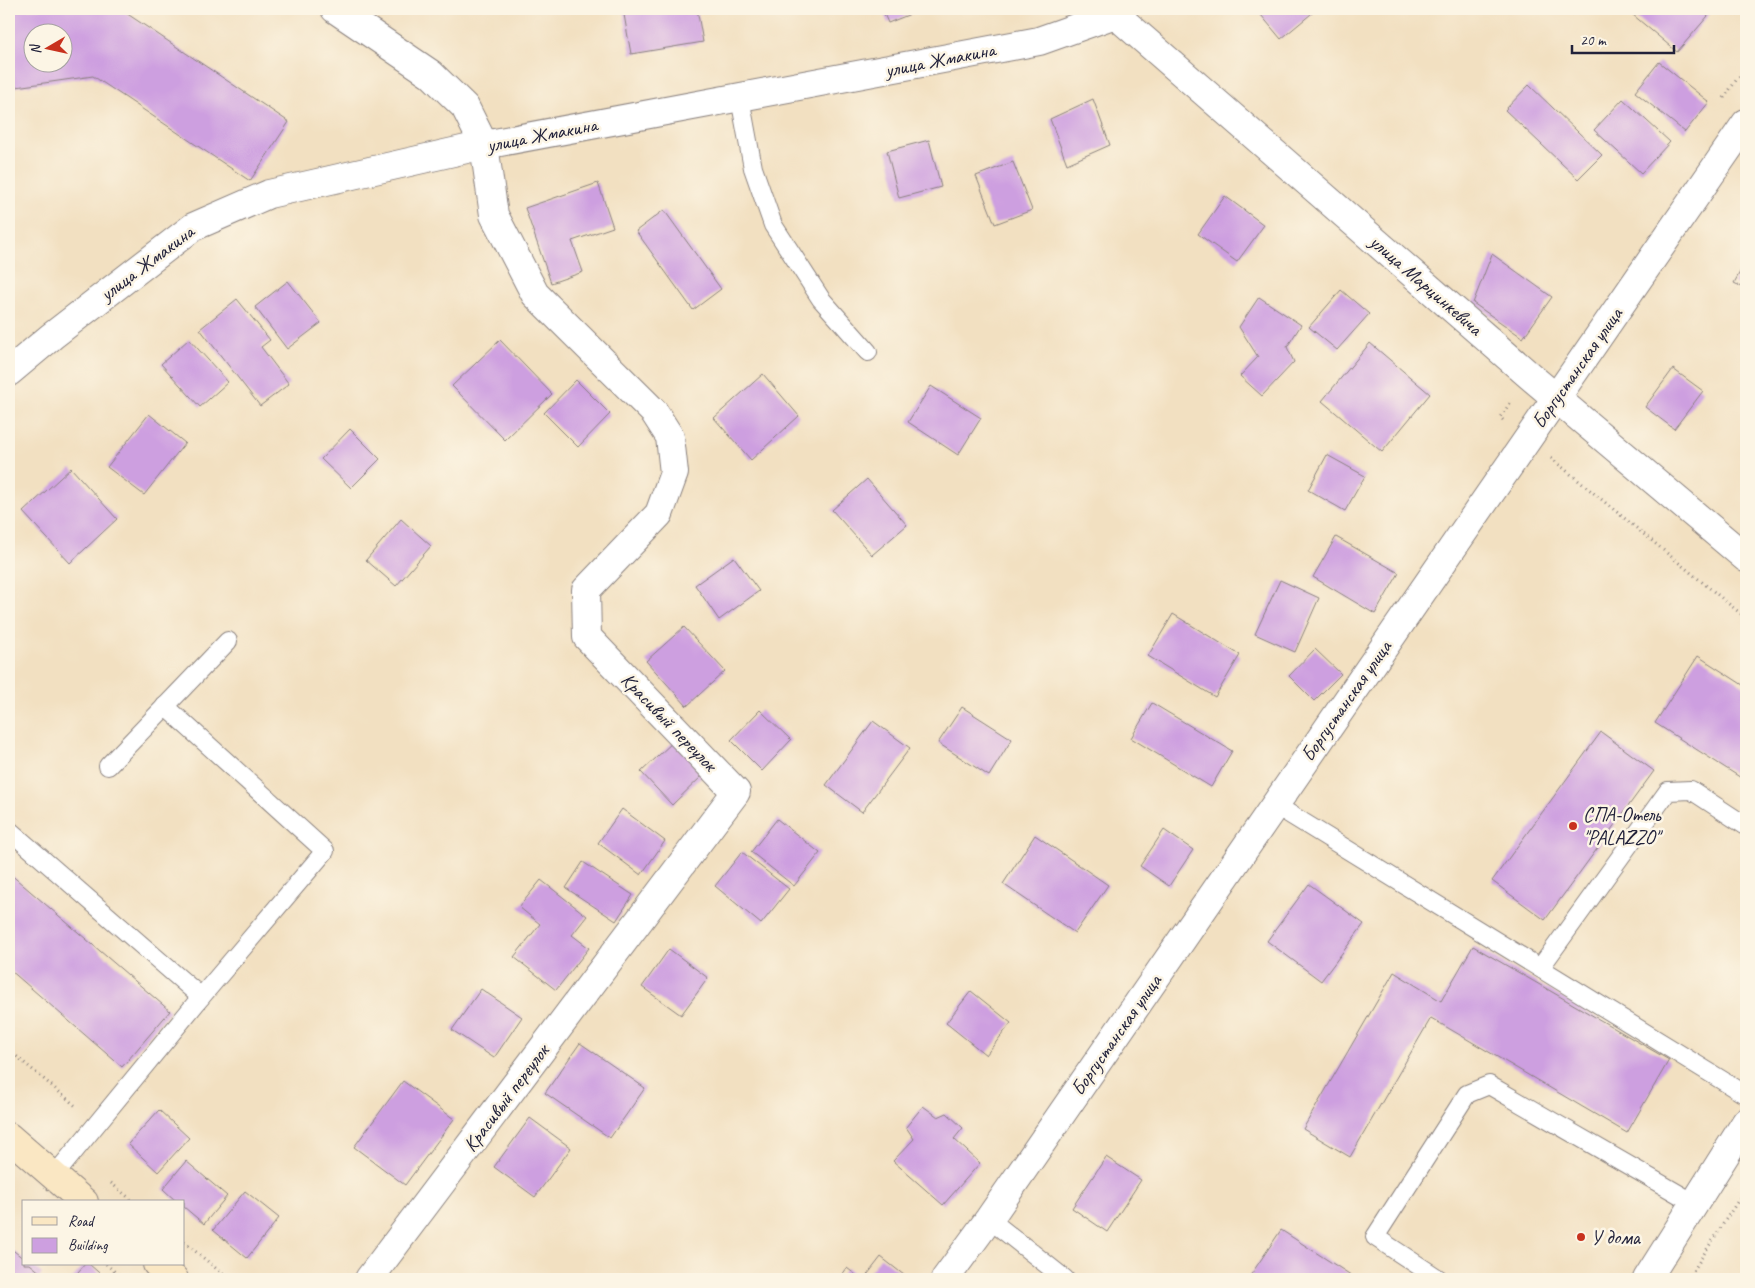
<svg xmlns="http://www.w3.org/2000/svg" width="1755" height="1288" font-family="Caveat,sans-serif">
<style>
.building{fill:#cd9fe0;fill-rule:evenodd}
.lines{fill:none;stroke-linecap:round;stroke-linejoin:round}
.service-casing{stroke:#8a817e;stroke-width:20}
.minor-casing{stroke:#8a817e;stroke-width:30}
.tertiary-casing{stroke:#8a817e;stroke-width:30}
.secondary-casing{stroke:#8a817e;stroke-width:30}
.path{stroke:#8a817e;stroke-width:3;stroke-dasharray:1 4;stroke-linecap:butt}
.service{stroke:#fff;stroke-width:18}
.minor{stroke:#fff;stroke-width:28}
.tertiary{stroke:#fff;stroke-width:28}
.secondary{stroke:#fae7c3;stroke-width:28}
.poi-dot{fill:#c8321e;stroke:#fcf5e5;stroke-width:2}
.labels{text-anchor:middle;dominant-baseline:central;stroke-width:5;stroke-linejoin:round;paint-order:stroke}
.street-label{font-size:20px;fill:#22223b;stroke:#fcf5e5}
.poi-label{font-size:20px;fill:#22223b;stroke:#fcf5e5;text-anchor:start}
</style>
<rect width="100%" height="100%" fill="#fcf5e5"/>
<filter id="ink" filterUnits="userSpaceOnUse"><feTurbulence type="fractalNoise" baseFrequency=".02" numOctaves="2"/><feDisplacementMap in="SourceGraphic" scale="10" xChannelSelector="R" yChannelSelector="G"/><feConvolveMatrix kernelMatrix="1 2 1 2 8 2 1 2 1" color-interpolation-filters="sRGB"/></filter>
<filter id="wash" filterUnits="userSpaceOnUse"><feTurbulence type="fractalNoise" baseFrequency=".0096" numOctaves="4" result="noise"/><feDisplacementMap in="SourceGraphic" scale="20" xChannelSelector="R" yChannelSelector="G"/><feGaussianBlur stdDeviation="1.12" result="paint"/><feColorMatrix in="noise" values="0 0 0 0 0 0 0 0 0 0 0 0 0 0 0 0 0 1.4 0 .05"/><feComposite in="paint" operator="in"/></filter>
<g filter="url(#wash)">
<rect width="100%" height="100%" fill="#f2e0c1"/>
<g id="blocks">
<!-- building -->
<g class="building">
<path d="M30 9H120L289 122 250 181 93 76 9 88V12ZM32 32H62V62H32Z"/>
<polygon points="623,9 697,9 703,42 631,54"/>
<polygon points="882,9 923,9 888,23"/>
<polygon points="1256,9 1317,9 1281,39"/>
<polygon points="1626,9 1714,9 1677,52"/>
<polygon points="1659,62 1709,102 1685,132 1635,92"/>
<polygon points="1529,85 1602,155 1578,179 1505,110"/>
<polygon points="1093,99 1110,145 1067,164 1050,119"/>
<polygon points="1623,99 1670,142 1641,173 1594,130"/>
<polygon points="929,140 941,187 899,198 887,151"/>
<polygon points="1013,162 1032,210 995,224 976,176"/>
<polygon points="598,183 613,227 572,241 583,272 551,283 525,208"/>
<polygon points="1225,196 1264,225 1237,262 1198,234"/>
<polygon points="664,210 721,289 693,310 636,231"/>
<polygon points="1492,254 1552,297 1523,338 1473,303"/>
<polygon points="1746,261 1746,289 1734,283"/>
<polygon points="288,281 321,323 287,349 255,307"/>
<polygon points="1341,290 1369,314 1337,350 1309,327"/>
<polygon points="1259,297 1301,325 1287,347 1294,362 1262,396 1240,376 1258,357 1239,327"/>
<polygon points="237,299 270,340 261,347 289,384 260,406 200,329"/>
<polygon points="189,339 228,382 200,407 161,364"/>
<polygon points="500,340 552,394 505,440 452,386"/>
<polygon points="1370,343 1430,394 1382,452 1322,401"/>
<polygon points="1673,369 1703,391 1674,429 1645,407"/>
<polygon points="763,374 799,416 751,460 714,418"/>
<polygon points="576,380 610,414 578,447 544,413"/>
<polygon points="931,386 981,418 958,455 908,422"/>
<polygon points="149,414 185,443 144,495 107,467"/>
<polygon points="350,429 380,459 351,488 321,459"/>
<polygon points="1327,455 1365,476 1345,511 1308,490"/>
<polygon points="71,468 117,519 70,563 23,512"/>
<polygon points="867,479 907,525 872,555 832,510"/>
<polygon points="401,519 431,546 396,586 366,560"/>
<polygon points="1336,537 1399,573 1375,614 1313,577"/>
<polygon points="734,557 759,591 719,620 695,585"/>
<polygon points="1280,580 1319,598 1295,652 1255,634"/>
<polygon points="1173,614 1240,655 1215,697 1148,656"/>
<polygon points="684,627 725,671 687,706 646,661"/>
<polygon points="1315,649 1341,674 1314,701 1289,676"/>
<polygon points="1698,656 1746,687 1746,781 1655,723"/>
<polygon points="1152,703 1232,751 1211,787 1131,738"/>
<polygon points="962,707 1012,739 989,776 938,743"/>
<polygon points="760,710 791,740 762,771 731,740"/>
<polygon points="873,721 910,748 862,812 826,785"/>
<polygon points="1601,732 1654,771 1545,920 1492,881"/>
<polygon points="674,741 704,774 672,805 641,772"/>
<polygon points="622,809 665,841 641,875 598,843"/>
<polygon points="777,819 820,853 794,886 751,852"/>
<polygon points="1164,830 1193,850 1169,886 1140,866"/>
<polygon points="1035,835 1108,885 1075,933 1003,884"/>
<polygon points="742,852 789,889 761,924 715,886"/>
<polygon points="583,862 633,895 616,921 566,888"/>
<polygon points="9,873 170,1011 122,1067 9,969"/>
<polygon points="541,880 587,916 572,935 589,948 556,990 514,957 540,924 519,907"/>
<polygon points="1309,884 1364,924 1321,981 1267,941"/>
<polygon points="1473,946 1669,1060 1627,1133 1431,1018 1350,1157 1303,1129 1394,972 1441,1001"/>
<polygon points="669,949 708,978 681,1015 642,987"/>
<polygon points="481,989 522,1017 494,1058 452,1030"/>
<polygon points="971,991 1011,1023 986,1055 946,1023"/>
<polygon points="580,1043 645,1088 610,1138 545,1093"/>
<polygon points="403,1081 454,1119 405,1185 354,1147"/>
<polygon points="923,1106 938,1117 947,1113 963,1128 954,1139 980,1163 943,1205 893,1161 914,1139 906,1127"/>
<polygon points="159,1110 189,1138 158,1172 128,1144"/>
<polygon points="530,1118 571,1148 535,1197 494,1167"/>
<polygon points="1106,1157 1141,1180 1107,1232 1072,1208"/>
<polygon points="186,1161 227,1196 204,1224 184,1207 184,1202 177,1202 163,1189"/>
<polygon points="245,1191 279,1218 247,1258 213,1230"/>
<polygon points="1281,1230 1357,1279 1248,1279"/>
<polygon points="9,1247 24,1259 24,1264 30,1264 42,1274 38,1279 9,1279"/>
<polygon points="881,1257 909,1279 864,1279"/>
<polygon points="85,1264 89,1264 106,1279 72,1279"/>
<polygon points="847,1268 861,1279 839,1279"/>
</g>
</g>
</g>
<g filter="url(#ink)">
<use href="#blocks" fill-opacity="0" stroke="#8a817e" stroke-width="1"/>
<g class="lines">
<!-- service casing -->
<g class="service-casing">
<g id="service">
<polyline points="740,98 753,168 773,225 821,299 868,352"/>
<polyline points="108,766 228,641"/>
<polyline points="1275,805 1746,1095"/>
<polyline points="9,830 201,997"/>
<polyline points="1540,968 1668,791 1691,790 1746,826"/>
<polyline points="54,1176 201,997 325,851 165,706"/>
<polyline points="989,1219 1065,1279"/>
<polyline points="1439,1279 1375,1237 1467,1094 1489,1085 1694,1203"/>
</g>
</g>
<!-- minor casing -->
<g class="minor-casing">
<g id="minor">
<polyline points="335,9 431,74 465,107 484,145 494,215 535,294 654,412 670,437 674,473 659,514 586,590 587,637 736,792 369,1279"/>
<polyline points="1109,9 1530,376 1746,558"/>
<polyline points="945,1279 989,1219 1746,123"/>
</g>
</g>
<!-- tertiary casing -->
<g class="tertiary-casing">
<g id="tertiary">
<polyline points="9,372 52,336 193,227 269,194 484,145 1039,41 1115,14 1123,9"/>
<polyline points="1647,1279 1746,1122"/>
</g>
</g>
<!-- secondary casing -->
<g class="secondary-casing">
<g id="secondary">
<polyline points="9,1137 84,1202"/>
<polyline points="157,1264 174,1279"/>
</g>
</g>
<!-- path -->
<g class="path">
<polyline points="1724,98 1746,66"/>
<polyline points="1503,420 1500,417 1511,402"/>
<polyline points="1551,458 1746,618"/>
<polyline points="9,1050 77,1107"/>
<polyline points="111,1183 134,1202"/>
<polyline points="184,1242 229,1279"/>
<polyline points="106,1264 123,1279"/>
<polyline points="1688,1279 1746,1188"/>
</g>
<!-- service -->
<use href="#service" class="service"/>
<!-- minor -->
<use href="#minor" class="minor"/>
<!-- tertiary -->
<use href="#tertiary" class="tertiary"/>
<!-- secondary -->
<use href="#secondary" class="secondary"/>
</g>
</g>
<!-- markers -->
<g class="poi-dot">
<circle cx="1573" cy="826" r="5"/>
<circle cx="1581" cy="1237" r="5"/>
</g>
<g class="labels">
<!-- street labels -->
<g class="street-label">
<text transform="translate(940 60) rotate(-11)">улица Жмакина</text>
<text transform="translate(542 135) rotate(-11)">улица Жмакина</text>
<text transform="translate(147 263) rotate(-37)">улица Жмакина</text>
<text transform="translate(1426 285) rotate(41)">улица Марцинкевича</text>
<text transform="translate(1577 368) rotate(-55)">Боргустанская улица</text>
<text transform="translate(1346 701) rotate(-55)">Боргустанская улица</text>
<text transform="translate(669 722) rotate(46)">Красивый переулок</text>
<text transform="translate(1116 1035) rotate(-55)">Боргустанская улица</text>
<text transform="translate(506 1098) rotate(-53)">Красивый переулок</text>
</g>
<!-- poi labels -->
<g class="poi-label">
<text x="1583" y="814">СПА-Отель<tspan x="1583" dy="23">"PALAZZO"</tspan></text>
<text x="1591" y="1237">У дома</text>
</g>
</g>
<!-- margin -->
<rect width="1755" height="1288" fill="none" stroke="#fcf5e5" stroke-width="30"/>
<!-- legend -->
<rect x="22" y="1200" width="162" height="65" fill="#fcf5e5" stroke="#a5a1a1"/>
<rect x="32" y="1217" width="25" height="8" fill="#fae7c3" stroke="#a5a1a1"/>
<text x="68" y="1226" font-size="15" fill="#22223b">Road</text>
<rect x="32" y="1238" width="25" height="15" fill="#cd9fe0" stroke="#a5a1a1"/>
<text x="68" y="1250" font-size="15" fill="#22223b">Building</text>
<!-- north arrow -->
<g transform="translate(48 48) rotate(261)"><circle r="24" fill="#fcf5e5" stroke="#a5a1a1"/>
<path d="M0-4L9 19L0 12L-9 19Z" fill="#c8321e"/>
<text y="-8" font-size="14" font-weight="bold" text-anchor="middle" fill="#22223b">N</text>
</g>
<!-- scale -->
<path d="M1572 45v8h102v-8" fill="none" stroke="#22223b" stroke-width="2.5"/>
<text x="1580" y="45" font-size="15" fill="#22223b" stroke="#fcf5e5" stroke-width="4" paint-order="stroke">20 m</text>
</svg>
